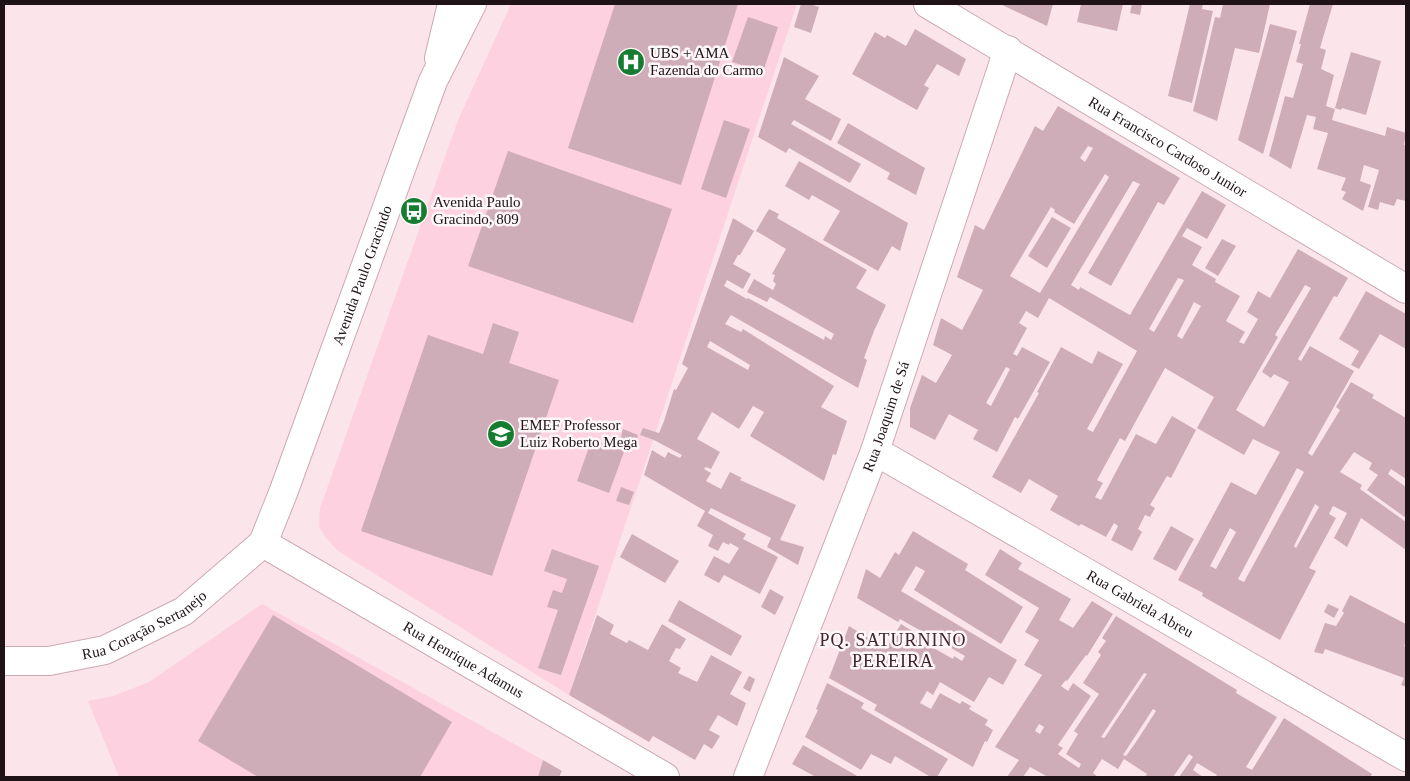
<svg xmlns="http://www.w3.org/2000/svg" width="1410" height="781" font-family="Georgia,serif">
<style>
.built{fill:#fdd1df}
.building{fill:#cfadb8;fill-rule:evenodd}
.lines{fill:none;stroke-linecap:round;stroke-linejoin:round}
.street-casing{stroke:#ccaab5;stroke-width:30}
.secondary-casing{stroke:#ccaab5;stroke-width:30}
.street{stroke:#fff;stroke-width:28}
.secondary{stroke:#fff;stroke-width:28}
.labels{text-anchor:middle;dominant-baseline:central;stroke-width:5;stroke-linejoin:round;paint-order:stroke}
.poi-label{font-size:15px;fill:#1f1317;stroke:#fef6f9;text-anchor:start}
.street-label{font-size:15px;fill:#1f1317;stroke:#fef6f9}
.quarter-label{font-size:18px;letter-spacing:1px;fill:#3f242e;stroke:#fef6f9}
</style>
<rect width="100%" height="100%" fill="#fbe5eb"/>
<!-- built -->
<g class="built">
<polygon points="511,4 797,4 569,695 338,551 326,538 319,527 320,508 458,120"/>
<polygon points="262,604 543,760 538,777 119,777 88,701 113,696 149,682"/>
</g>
<!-- building -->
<g class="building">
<polygon points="615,4 738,4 681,185 568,148"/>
<polygon points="801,4 810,4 819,7 811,33 794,27"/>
<polygon points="1000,4 1053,4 1047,26"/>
<polygon points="1081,4 1123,4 1117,31 1077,22"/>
<polygon points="1132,4 1142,4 1140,15 1130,13"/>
<polygon points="1190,4 1203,4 1202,9 1213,11 1192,103 1168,96"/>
<polygon points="1223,4 1270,4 1259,53 1235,48 1217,121 1193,111 1215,17 1220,18"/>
<polygon points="1310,4 1333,4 1320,48 1326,50 1321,69 1334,75 1326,106 1335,109 1332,120 1385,136 1387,127 1406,133 1404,145 1406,145 1406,201 1397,199 1394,206 1380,202 1378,210 1368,207 1379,170 1364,165 1360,181 1371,185 1363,211 1342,199 1346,192 1341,190 1346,178 1317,169 1328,133 1313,129 1316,117 1307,115 1291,169 1269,156 1285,96 1293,98 1303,64 1296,62 1301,44 1299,44"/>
<polygon points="748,17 778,27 763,72 732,62"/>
<polygon points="1270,24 1297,31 1263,154 1238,140"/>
<polygon points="915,29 966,59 959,76 937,64 924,85 929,88 917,110 852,74 875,32 885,38 887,35 906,46"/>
<polygon points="1351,52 1381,61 1366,115 1342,108 1341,110 1335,108"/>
<polygon points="784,57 819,76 805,99 841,119 831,141 794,120 791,124 861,164 850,183 789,148 786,153 758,137"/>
<path d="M1058 106 1180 178 1164 205 1158 202 1111 286 1088 273 1140 184 1133 181 1071 285 1079 290 1080 287 1130 315 1202 191 1226 205 1207 239 1187 228 1182 236 1202 247 1192 265 1216 279 1215 282 1240 296 1226 321 1245 332 1239 342 1244 344 1258 319 1247 312 1258 291 1270 298 1298 249 1348 278 1337 297 1334 296 1298 359 1301 361 1310 346 1354 371 1308 453 1312 456 1340 410 1336 407 1351 382 1374 395 1372 398 1406 418V479L1391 469 1388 474 1406 487V518L1367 490 1378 475 1369 469 1372 463 1354 452 1340 472 1362 485 1360 489 1406 522V550L1361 518 1347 547 1334 538 1347 513 1333 506 1329 514 1336 518 1309 568 1316 571 1280 640 1202 596 1203 593 1178 580 1231 482 1256 495 1280 452 1253 439 1244 455 1197 428 1214 397 1165 368 1125 441 1120 438 1097 480 1103 483 1095 497 1101 500 1136 434 1156 444 1172 416 1196 430 1171 478 1167 476 1150 505 1155 508 1150 517 1145 515 1138 529 1142 532 1132 551 1111 540 1118 526 1114 523 1106 537 1081 524 1079 526 1050 510 1058 496 1029 479 1021 493 992 477 1039 393 1037 392 1061 347 1092 364 1098 351 1123 364 1087 429 1093 432 1137 351 1049 298 1038 318 1026 311 1019 323 1027 328 1013 354 1017 356 1022 347 1050 362 1018 419 1015 417 997 452 973 439 978 430 949 414 935 440 910 427V408L922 375 936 383 952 355 933 345 941 318 962 330 983 290 957 277 975 225 984 230 1035 126 1043 131ZM1088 146 1093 148 1085 162 1080 158ZM1105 174 1109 177 1040 293 1010 276 1051 207 1055 210 1054 212 1074 224ZM1178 278 1184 280 1154 332 1149 329ZM1305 285 1311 288 1262 372 1271 378 1274 374 1289 382 1264 427 1236 410 1278 337 1275 335ZM1194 302 1201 306 1182 339 1177 336ZM1006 367 1010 369 991 406 986 403ZM1297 468 1304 472 1244 582 1238 579ZM1315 504 1319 507 1296 548 1294 546ZM1230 528 1236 532 1216 569 1210 566Z"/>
<polygon points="724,120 750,129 726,198 701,189"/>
<polygon points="848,123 925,168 916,195 887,179 890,173 837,143"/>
<polygon points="508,151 672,209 633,323 468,266"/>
<polygon points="799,161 908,223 900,251 892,246 878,271 823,240 840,211 812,195 809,200 785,186"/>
<path d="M769 209 779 214 777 218 867 270 856 288 886 305 874 331 864 358 867 360 858 388 731 315 725 324 741 332 743 329 834 386 821 407 847 421 836 455 833 454 824 481 750 436 764 412 753 406 739 429 712 412 697 439 720 452 711 469 706 467 704 469 711 473 706 481 721 489 730 472 742 478 740 480 796 505 780 540 804 547 798 565 767 547 771 538 711 508 708 513 746 534 743 539 778 557 760 594 724 575 719 583 704 575 714 556 729 564 739 548 730 543 729 545 723 542 718 551 708 546 713 535 697 526 705 511 644 475 652 450 665 458 668 452 680 458 682 455 654 440 640 435 643 428 659 433 664 421 674 389 676 390 688 368 682 364 733 218 754 231 740 255H738L733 264 751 274 743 289 727 280 724 286 747 299 748 298 824 340 825 336 831 340 834 334 770 297 767 302 747 292 754 279 773 290 776 284 773 281 775 275 772 274 786 249 756 231ZM710 341 750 365 748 370 707 347Z"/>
<polygon points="1052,217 1071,228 1047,268 1028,256"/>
<polygon points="1222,239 1236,246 1218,276 1205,268"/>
<polygon points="1366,291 1406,314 1406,349 1380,334 1359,369 1351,365 1359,351 1339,339"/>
<polygon points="493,323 519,332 509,363 559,380 492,576 361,531 428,335 483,354"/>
<polygon points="623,429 638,435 636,440 629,438 609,493 577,481 592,439 613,447 616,439 620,441"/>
<polygon points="621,487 634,492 629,505 616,501"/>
<polygon points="1171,526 1194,539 1176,571 1153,559"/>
<polygon points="913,531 968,564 965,570 1023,607 1001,644 914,590 925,571 916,566 901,591 1017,660 1003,685 989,677 974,702 940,682 933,695 927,691 920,703 931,709 940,693 960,704 962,701 971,706 969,709 988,720 985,725 993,730 987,742 985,741 973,767 874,710 877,705 829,678 849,626 886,649 901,624 925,639 923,642 953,659 954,656 962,661 965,656 900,619 898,622 857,598 866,569 880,578 895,552 899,555"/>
<polygon points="632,534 679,561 665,583 620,557"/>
<polygon points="552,549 599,566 561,675 538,668 558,610 547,607 553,590 562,593 567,579 544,571"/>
<path d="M1000 549 1022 563 1018 569 1071 599 1059 620 1073 628 1092 601 1113 614 1087 656 1086 655 1067 681 1066 680 1061 686 1068 691 1073 683 1091 696 1058 745 1063 748 1058 754 1079 768 1081 764 1066 754 1078 734 1074 731 1099 694 1083 683 1101 655 1098 652 1106 641 1102 638 1116 616 1237 690 1236 693 1277 717 1246 767 1252 770 1284 718 1372 774 1370 777H1215L1217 775 1197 763 1193 770 1203 777H1179L1193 757 1189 754 1173 777H1145L1147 774 1124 759 1118 769 1102 759 1093 773 1098 777H1048L1030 767 1023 777H1007L1019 760 995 747 1042 675 1024 665 1039 640 1025 632 1039 608 985 575ZM1144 673 1147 674 1105 737 1104 738 1101 737ZM1153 709 1156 711 1136 742 1126 756 1123 755ZM1039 724 1044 727 1040 734 1035 731Z"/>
<polygon points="770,589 784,597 775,615 761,607"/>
<polygon points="1350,595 1406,624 1406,642 1404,646 1406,647 1406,687 1401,685 1404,678 1325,649 1323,654 1314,652 1325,623 1336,626 1344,613 1342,611"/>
<polygon points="679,600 742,636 731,656 668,621"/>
<polygon points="1328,604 1339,609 1334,618 1324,612"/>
<polygon points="273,615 452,722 420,777 258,777 198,741"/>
<polygon points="597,615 614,625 610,634 627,643 629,640 648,650 662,624 686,639 680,649 676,648 669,661 681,668 678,673 697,682 711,655 742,672 730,694 746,703 737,726 718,715 709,730 720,736 712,749 704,744 695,760 653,736 649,742 569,695"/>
<polygon points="749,676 755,679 750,692 743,688"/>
<polygon points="827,683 864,703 861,708 948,759 937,777 928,777 929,776 895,756 891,764 871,754 861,770 805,737 818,710 816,709"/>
<polygon points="803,745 859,777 816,777 792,764"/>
<polygon points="543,760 562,771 559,777 538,777"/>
</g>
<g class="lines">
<!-- street casing -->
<g class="street-casing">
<g id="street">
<path id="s1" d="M928 4 1406 289"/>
<polyline points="439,58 452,4"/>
<path id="s2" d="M875 451 1406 757"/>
<path id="s3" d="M263 543 665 777"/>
<path id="s4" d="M748 777 875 451 1008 50"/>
</g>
</g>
<!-- secondary casing -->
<g class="secondary-casing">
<g id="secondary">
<path id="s5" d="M4 661H49L105 650 184 611 263 543 283 493 433 81 472 4"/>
</g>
</g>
<!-- street -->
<use href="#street" class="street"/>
<!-- secondary -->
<use href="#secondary" class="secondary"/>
</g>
<!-- icons -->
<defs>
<g id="hospital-disc" transform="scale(1.4375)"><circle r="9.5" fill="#167c30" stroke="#fef6f9"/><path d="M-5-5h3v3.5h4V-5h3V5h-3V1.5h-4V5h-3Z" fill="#fff"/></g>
<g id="bus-disc" transform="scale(1.4375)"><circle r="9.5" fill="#167c30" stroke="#fef6f9"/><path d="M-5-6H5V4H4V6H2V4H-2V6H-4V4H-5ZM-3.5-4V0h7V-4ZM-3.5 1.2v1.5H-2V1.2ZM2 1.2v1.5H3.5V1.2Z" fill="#fff"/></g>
<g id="school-disc" transform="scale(1.4375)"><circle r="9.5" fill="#167c30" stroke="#fef6f9"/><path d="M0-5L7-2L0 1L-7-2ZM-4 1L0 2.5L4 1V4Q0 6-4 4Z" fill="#fff"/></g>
</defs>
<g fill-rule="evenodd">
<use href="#hospital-disc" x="631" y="62"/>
<use href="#bus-disc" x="414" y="211"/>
<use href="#school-disc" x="501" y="434"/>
</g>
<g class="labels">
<!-- poi labels -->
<g class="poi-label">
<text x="650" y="53">UBS + AMA<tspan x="650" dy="17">Fazenda do Carmo</tspan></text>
<text x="433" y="202">Avenida Paulo<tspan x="433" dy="17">Gracindo, 809</tspan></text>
<text x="520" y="425">EMEF Professor<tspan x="520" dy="17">Luiz Roberto Mega</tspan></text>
</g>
<!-- street labels -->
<g class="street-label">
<text stroke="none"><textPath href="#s1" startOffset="279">Rua Francisco Cardoso Junior</textPath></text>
<text stroke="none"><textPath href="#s5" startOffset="580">Avenida Paulo Gracindo</textPath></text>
<text stroke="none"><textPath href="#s4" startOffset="386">Rua Joaquim de Sá</textPath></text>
<text stroke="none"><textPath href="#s2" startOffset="306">Rua Gabriela Abreu</textPath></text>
<text stroke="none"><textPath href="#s5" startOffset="148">Rua Coração Sertanejo</textPath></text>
<text stroke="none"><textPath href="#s3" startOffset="232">Rua Henrique Adamus</textPath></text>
</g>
<!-- quarter labels -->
<g class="quarter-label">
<text x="893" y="640">PQ. SATURNINO<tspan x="893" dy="21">PEREIRA</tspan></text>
</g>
</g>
<!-- border -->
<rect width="1410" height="781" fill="none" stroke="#1f1317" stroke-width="10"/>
</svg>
